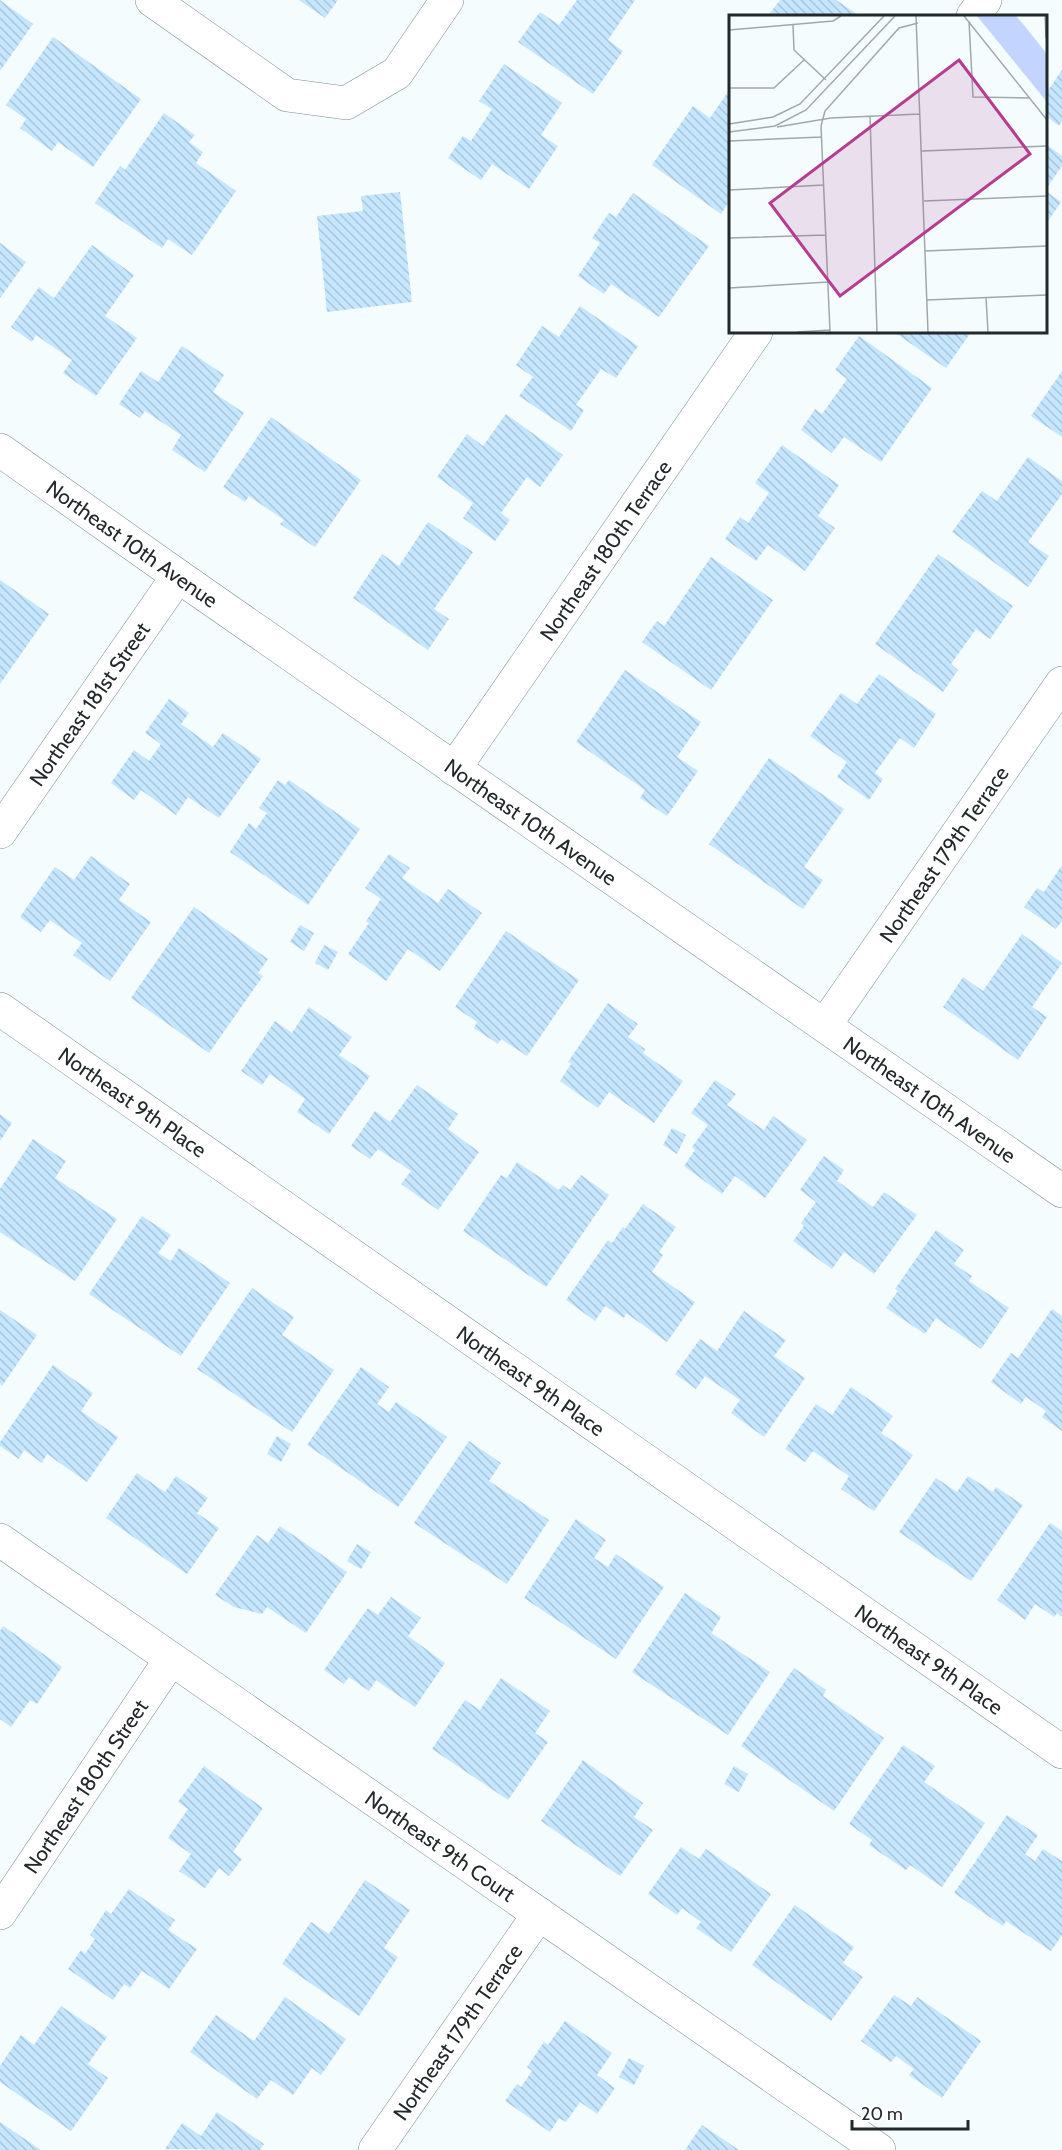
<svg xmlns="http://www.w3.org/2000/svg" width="1062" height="2150" font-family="Cabin,sans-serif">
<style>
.building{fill:url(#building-back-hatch)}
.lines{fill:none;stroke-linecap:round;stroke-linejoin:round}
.minor-casing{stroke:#7c8e93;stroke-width:34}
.tertiary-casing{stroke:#7c8e93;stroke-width:34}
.minor{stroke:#fff;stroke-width:33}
.tertiary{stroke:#fff;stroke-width:33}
.labels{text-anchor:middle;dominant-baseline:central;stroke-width:5;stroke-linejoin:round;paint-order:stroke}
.street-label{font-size:21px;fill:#22292b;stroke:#fff}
.inset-road{fill:none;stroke:#a0a8aa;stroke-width:1.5}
.view{fill:#b63c8f;fill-opacity:0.15;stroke:#b63c8f;stroke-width:3}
.inset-edge{fill:none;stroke:#22292b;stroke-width:3}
</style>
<defs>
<pattern id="building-back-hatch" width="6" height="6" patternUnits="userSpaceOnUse" patternTransform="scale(1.5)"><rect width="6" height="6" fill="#c5e6ff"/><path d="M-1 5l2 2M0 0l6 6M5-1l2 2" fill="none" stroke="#a9c5db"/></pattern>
</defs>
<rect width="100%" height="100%" fill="#f4fcfe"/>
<!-- building -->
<g class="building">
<polygon points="0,0 33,24 0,71"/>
<polygon points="299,0 338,0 325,18"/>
<polygon points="577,0 635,0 608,40 623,51 593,94 518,42 540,12 559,25"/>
<polygon points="780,0 836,0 860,16 768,16"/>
<polygon points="53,37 141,99 93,167 58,142 52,151 20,128 26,119 6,105"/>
<polygon points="504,64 562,103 541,135 558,146 529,189 492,164 481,180 448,158 463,136 471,141 492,109 479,101"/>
<polygon points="1062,70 1062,121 1059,126 1046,116 1046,86 1049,89"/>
<polygon points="730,89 730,183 728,187 730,189 730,200 721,214 652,165 693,106 710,118"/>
<polygon points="164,113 195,135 189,142 203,152 196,163 236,191 192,255 168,239 162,248 95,203 120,166 125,170"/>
<polygon points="1046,144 1062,156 1062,166 1046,189"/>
<polygon points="1046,191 1061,202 1046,224"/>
<polygon points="400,192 412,302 327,312 317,216 363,211 361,196"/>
<polygon points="633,193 709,246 659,317 611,284 604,294 578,276 600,243 592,238 609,213 616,217"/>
<polygon points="0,243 26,262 0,298"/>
<polygon points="92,245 134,275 105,316 137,338 96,396 63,373 72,360 36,335 32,342 11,327 39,287 54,298"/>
<polygon points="580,306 638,346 616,378 601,369 576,405 584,410 571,431 519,396 533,377 516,365 542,326 559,337"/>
<polygon points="894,332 971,332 946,368"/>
<polygon points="859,336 932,388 881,462 844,437 832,453 801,430 815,409 822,414 847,379 835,370"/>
<polygon points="182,346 224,375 213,392 244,413 205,472 172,450 181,435 145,411 140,418 119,404 141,371 158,382"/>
<polygon points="1062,371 1062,437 1031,416"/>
<polygon points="506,414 563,455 540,487 527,477 501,513 510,520 495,541 463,518 473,503 437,477 467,434 483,446"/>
<polygon points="271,417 361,480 315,547 280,524 284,520 249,496 245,502 223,487"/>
<polygon points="782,445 839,485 818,516 835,528 805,571 768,545 756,561 725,539 740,517 748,523 769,493 755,483"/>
<polygon points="1028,457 1062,481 1062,494 1028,542 1049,556 1028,587 952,532 982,491 997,501"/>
<polygon points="428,522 473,552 434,609 449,619 428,650 353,598 382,554 399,566"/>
<polygon points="938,554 1013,606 990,639 976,629 951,664 958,670 943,692 875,644"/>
<polygon points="711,557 773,600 711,690 642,642 657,621 664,626"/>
<polygon points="0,580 49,614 0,684"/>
<polygon points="625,670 701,722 677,757 698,771 667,816 640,798 645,790 576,742"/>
<polygon points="879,674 936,714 914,748 900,738 875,773 883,779 869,800 837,777 847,762 810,736 841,693 857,704"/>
<polygon points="169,699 189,713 181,724 213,747 223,733 261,759 219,818 188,797 176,815 141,790 134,800 111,783 134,750 149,761 161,744 145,733"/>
<polygon points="769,758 844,809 804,867 823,880 803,909 709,844"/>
<polygon points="278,780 285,785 289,780 360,829 308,905 230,852 249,823 256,829 267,813 259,808"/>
<polygon points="389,854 410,868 402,878 438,903 448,889 482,913 440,971 408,949 386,981 348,954 369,923 366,921 381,899 365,888"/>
<polygon points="91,856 130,884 119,900 151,922 110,981 73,955 82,943 50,920 41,932 20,917 55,867 74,880"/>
<polygon points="1062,865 1062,921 1056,929 1024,907 1037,888 1044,892"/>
<polygon points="194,907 268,959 258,973 263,976 209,1053 131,998"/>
<polygon points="300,925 314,933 304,951 290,942"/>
<polygon points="506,931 579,980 527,1056 501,1039 498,1044 474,1028 477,1022 455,1007"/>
<polygon points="1022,934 1062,963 1032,1007 1047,1017 1018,1060 943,1007 963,977 983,991"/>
<polygon points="324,945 338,952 328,970 315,963"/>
<polygon points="608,1003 638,1024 628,1037 645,1049 643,1053 683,1081 654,1123 609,1092 598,1108 560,1081 571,1064 568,1062"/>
<polygon points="309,1007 352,1037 339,1055 370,1076 329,1134 297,1112 305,1099 270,1074 262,1085 241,1071 275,1021 292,1033"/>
<polygon points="715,1080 736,1094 727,1105 764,1130 773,1116 807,1140 765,1198 735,1176 722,1194 684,1166 695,1150 692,1147 708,1125 691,1113"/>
<polygon points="417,1085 458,1114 448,1129 479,1152 438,1210 401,1184 411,1171 378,1149 370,1159 351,1146 375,1111 390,1122"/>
<polygon points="0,1114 12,1123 0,1141"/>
<polygon points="672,1128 686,1135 677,1154 663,1145"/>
<polygon points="33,1139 66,1161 55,1178 117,1219 75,1281 0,1232 0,1189"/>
<polygon points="824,1156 844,1170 837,1181 873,1207 884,1192 917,1215 874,1274 844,1252 832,1269 793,1241 804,1226 801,1223 816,1202 800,1190"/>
<polygon points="517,1162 559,1190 563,1185 570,1190 581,1175 609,1195 546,1287 463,1231 501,1175 507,1178"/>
<polygon points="643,1204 676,1227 659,1252 663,1255 652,1272 695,1302 667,1342 626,1313 624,1318 605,1306 595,1321 566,1300 608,1240 612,1243 623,1227 625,1229"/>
<polygon points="142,1216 171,1235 158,1253 171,1261 179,1248 230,1283 181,1356 89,1294"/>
<polygon points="936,1230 964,1250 954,1264 972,1276 969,1281 1009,1308 981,1349 936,1318 925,1334 886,1308 898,1291 895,1289"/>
<polygon points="252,1288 294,1317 282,1335 334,1370 292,1432 197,1369"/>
<polygon points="1052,1309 1062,1316 1062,1431 1042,1417 1046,1411 1026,1397 1021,1404 991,1382 1011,1353 1018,1358"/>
<polygon points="0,1310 37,1335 2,1386 0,1384"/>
<polygon points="744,1311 786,1340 774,1356 805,1378 764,1437 731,1413 740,1400 705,1376 696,1389 675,1374 700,1339 717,1351"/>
<polygon points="53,1365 93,1393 81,1411 118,1437 87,1482 47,1454 42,1463 24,1450 19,1459 0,1446 0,1442"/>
<polygon points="361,1367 389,1387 377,1404 389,1412 396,1402 447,1437 398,1507 307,1445"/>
<polygon points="851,1387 893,1416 881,1433 913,1455 874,1511 841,1489 849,1476 813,1451 805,1462 785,1449 816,1404 832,1415"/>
<polygon points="277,1436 291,1444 281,1462 267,1454"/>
<polygon points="469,1441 501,1463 489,1481 549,1520 507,1584 414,1523"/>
<polygon points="137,1473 165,1492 176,1476 208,1498 197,1513 219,1528 187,1574 106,1518"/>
<polygon points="968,1476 993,1492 996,1487 1023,1505 971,1581 899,1532 936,1478 957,1492"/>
<polygon points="576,1519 606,1540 594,1558 608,1567 616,1554 664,1587 616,1659 524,1598"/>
<polygon points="1050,1523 1062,1531 1062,1617 1057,1613 1054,1617 1035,1604 1025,1620 997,1600"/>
<polygon points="280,1526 347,1572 306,1633 267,1607 262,1614 234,1607 215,1595 257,1535 268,1543"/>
<polygon points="357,1544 371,1552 361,1569 347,1561"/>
<polygon points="685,1593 721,1617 711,1633 770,1672 728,1735 632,1672"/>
<polygon points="391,1597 421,1618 408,1636 445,1663 415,1707 376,1680 369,1691 349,1677 344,1684 324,1670 368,1608 378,1615"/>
<polygon points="3,1626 62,1667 37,1704 30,1700 11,1727 0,1719 0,1631"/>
<polygon points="794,1668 826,1690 823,1696 884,1738 834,1811 741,1746"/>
<polygon points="501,1678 550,1711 535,1733 548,1742 508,1800 432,1749 465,1700 480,1710"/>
<polygon points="903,1745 935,1766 924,1782 985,1823 942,1887 910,1865 906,1870 869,1845 872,1840 849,1824"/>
<polygon points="583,1760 643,1803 634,1817 653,1830 620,1876 541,1821"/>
<polygon points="204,1766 263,1808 233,1852 242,1859 229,1876 219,1868 205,1888 179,1871 191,1854 168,1838 188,1809 178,1802"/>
<polygon points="734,1766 748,1774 739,1792 724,1784"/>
<polygon points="1007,1815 1038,1835 1025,1854 1035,1861 1043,1849 1062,1861 1062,1935 1051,1951 1006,1921 1003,1926 954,1893"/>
<polygon points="681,1847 699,1859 706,1849 771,1894 731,1952 696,1928 701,1922 682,1908 677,1915 648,1894"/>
<polygon points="365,1880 410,1910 384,1948 398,1957 359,2016 282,1964 311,1922 329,1934"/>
<polygon points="129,1889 175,1920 168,1930 197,1949 169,1989 142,1971 130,1988 124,1984 113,2000 68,1969 81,1950 85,1954 95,1939 90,1935 106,1910 111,1914"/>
<polygon points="795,1905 854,1947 843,1963 863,1977 831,2021 752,1965"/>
<polygon points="894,1995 911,2006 917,1997 981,2041 942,2098 909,2075 914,2069 896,2056 891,2062 861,2041"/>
<polygon points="285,1997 346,2039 321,2075 312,2068 293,2095 271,2080 257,2099 190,2052 216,2015 254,2041"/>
<polygon points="61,2006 107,2037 88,2064 108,2078 71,2131 0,2082 0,2066 21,2035 34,2045"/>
<polygon points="565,2021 612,2053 597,2075 615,2088 597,2114 580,2102 566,2122 559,2118 550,2132 505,2101 517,2084 521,2087 532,2071 527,2067 544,2042 548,2045"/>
<polygon points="629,2058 644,2066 634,2085 619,2077"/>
<polygon points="217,2112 264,2144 260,2150 165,2149 182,2123 201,2136"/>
<polygon points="0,2122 41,2150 0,2150"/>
<polygon points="702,2125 739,2150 685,2150"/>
</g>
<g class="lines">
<!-- minor casing -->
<g class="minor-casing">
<g id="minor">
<polyline points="152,0 287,95 346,103 397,73 447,0"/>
<polyline points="973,16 985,0"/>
<path id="s1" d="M454 769 756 332"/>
<path id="s2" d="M0 832 178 576"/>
<path id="s3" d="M0 1009 1062 1752"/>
<path id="s4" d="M825 1025 1062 683"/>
<path id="s5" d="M0 1540 879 2150"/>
<path id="s6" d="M0 1913 171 1659"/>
<path id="s7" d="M375 2150 539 1914"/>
</g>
</g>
<!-- tertiary casing -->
<g class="tertiary-casing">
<g id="tertiary">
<path id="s8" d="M0 450 178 576 1062 1191"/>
</g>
</g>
<!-- minor -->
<use href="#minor" class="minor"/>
<!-- tertiary -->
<use href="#tertiary" class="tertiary"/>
</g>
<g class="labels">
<!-- street labels -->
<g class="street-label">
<text stroke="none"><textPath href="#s8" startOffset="162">Northeast 10th Avenue</textPath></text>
<text stroke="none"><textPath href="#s1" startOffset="266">Northeast 180th Terrace</textPath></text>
<text stroke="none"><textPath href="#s2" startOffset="156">Northeast 181st Street</textPath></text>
<text stroke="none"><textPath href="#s8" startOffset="648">Northeast 10th Avenue</textPath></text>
<text stroke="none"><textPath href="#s4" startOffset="208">Northeast 179th Terrace</textPath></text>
<text stroke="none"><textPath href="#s8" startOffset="1134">Northeast 10th Avenue</textPath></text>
<text stroke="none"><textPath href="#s3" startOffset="162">Northeast 9th Place</textPath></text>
<text stroke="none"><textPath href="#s3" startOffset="648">Northeast 9th Place</textPath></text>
<text stroke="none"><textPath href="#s3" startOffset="1134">Northeast 9th Place</textPath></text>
<text stroke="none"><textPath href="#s6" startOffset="153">Northeast 180th Street</textPath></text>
<text stroke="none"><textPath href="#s5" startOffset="536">Northeast 9th Court</textPath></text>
<text stroke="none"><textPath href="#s7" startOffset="144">Northeast 179th Terrace</textPath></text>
</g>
</g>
<!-- overview -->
<g transform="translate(729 15)">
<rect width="318" height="318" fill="#f4fcfe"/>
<path d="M248 1H287L294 9 318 39V87Z" fill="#c3d5fe"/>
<path class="inset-road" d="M187 1 199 317M235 1 318 105M316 1 317 23M240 6 244 82 301 83M64 10 65 35 97 65M0 15 104 6 112 1M0 73H45L76 44M141 101 148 317M0 109 44 102 71 89 155 1M48 112 102 103 191 99M0 117 46 111 77 95 166 1M0 126 93 122M193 136 318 131M0 175 95 170M195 186 318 181M0 223 97 220M196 236 318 231M0 273 99 267M257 282 259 317M198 285 318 280M68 317 101 315M101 317 92 111 96 96 170 13 189 8"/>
<path class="view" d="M230 45 301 139 111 281 41 188Z"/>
<rect width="318" height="318" class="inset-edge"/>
</g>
<!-- scale -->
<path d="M852 2120v9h116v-9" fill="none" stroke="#22292b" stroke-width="3"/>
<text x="861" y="2120" font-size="18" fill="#22292b" stroke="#ffffff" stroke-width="4.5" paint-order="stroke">20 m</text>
</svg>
